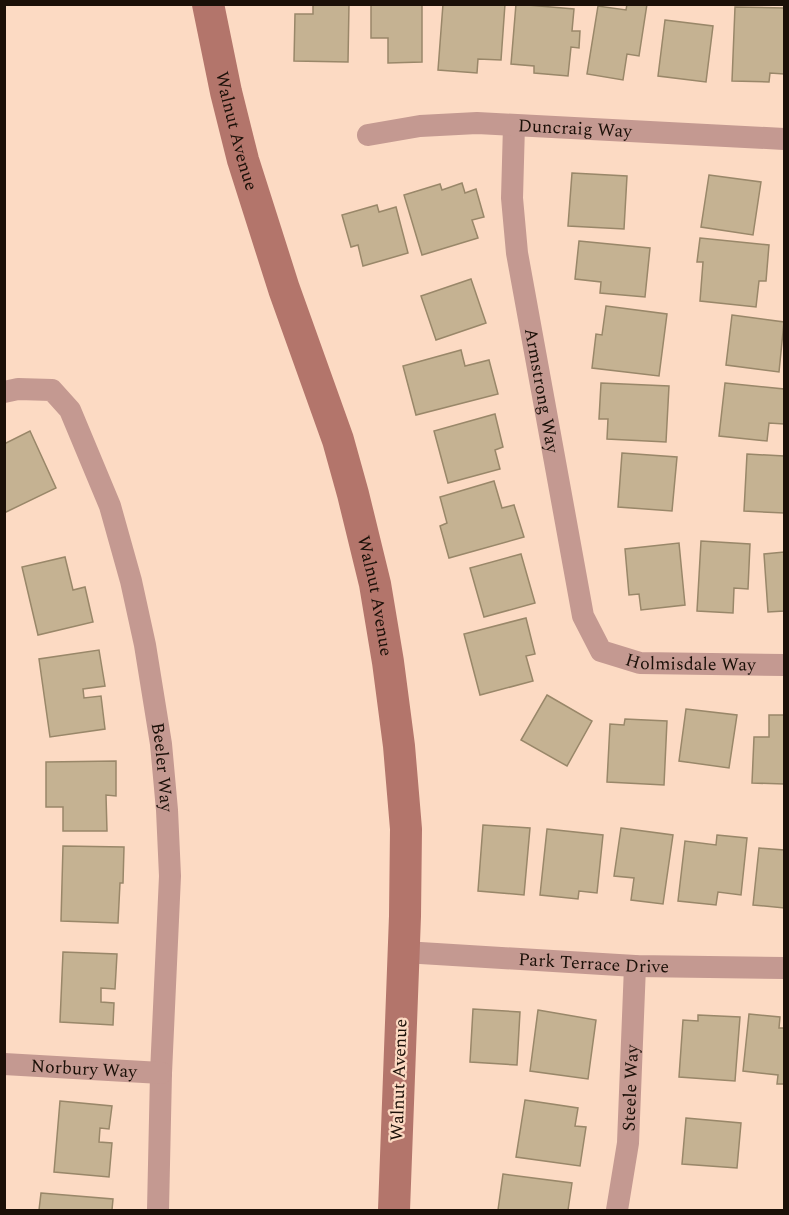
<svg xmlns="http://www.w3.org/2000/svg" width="789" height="1215" font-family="Spectral,serif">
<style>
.building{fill:#c5b292;stroke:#998769;stroke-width:1.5}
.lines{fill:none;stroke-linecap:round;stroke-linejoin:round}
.street{stroke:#c49991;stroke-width:22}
.secondary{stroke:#b3756b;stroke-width:32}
.labels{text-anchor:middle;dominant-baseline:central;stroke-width:4.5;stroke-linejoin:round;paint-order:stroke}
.street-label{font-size:18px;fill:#1b1008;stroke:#fcdac3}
</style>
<rect width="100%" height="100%" fill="#fcdac3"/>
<!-- building -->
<g class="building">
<polygon points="313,4 349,4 348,62 294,61 295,14 313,14"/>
<polygon points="371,4 422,4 422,62 388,63 388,38 371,38"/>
<polygon points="443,4 505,4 501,60 478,59 477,73 438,70"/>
<polygon points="516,4 574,9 572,31 580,31 579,48 571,47 568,76 534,73 534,66 511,64"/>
<polygon points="627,4 647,4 639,56 627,54 623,80 587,74 598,6 626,10"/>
<polygon points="735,7 784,8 784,74 770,73 769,82 732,81"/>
<polygon points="665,20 713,26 706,82 658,76"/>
<polygon points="572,173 627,176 624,229 568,226"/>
<polygon points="709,175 761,182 753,235 701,227"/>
<polygon points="462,183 465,193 476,189 484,217 472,220 478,238 422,255 404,195 440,184 442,190"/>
<polygon points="377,205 379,212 396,207 408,253 363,266 358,245 351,247 342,215"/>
<polygon points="700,238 769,245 766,281 759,281 756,307 700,301 703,262 697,262"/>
<polygon points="579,241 650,248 645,297 600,293 601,282 575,279"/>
<polygon points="471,279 486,323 436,340 421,296"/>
<polygon points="606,306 667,314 659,376 592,368 596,334 602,335"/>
<polygon points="732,315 784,322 779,372 726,365"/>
<polygon points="461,350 465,366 489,360 498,394 416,415 403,366"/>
<polygon points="601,383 669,386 666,442 607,439 608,419 599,419"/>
<polygon points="725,383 784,389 784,424 769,423 767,441 719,436"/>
<polygon points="495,414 503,447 495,450 500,469 448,483 434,431"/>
<polygon points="30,431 56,488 4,513 4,444"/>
<polygon points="622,453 677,457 672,511 618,507"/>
<polygon points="747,454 784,456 784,513 744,511"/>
<polygon points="494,481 502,508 514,505 524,537 449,558 440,526 447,523 440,497"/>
<polygon points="701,541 750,544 748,589 734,588 733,613 697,611"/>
<polygon points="679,543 685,605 641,610 639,594 629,595 625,549"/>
<polygon points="784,552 784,611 768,612 764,554"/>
<polygon points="521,554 535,603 484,617 470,568"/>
<polygon points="65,557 73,590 85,587 93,622 38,635 22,567"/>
<polygon points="526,618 535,654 526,656 533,681 480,695 464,634"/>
<polygon points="99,650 105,686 83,689 84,698 101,696 105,729 50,737 39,659"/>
<polygon points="547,695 592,721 567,766 521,740"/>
<polygon points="686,709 737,715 729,768 679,761"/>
<polygon points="769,715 784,715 784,784 752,783 754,737 769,737"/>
<polygon points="625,719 667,721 664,785 607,782 610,724 624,725"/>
<polygon points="116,761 116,796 106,795 107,831 63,831 63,807 46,807 46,762"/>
<polygon points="483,825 530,828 524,895 478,891"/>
<polygon points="621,828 673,835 663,904 631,900 634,878 614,876"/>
<polygon points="547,829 603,835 597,893 579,891 578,899 540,895"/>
<polygon points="717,835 747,838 741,895 718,892 716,905 678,901 685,841 716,845"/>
<polygon points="63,846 124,847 123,883 120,883 118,923 61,921"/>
<polygon points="759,848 784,850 784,908 753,905"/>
<polygon points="63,952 117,954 115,989 101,988 101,1002 114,1003 113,1025 60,1022"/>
<polygon points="473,1009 520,1012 517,1065 470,1062"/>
<polygon points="538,1010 596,1020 588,1079 530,1071"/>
<polygon points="749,1014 780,1017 779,1028 784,1028 784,1084 777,1084 778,1075 743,1071"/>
<polygon points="698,1015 740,1017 735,1081 679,1077 683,1020 698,1021"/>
<polygon points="525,1100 578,1108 575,1126 586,1127 580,1166 516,1157"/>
<polygon points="60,1101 112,1106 109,1129 100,1128 99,1142 112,1143 109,1177 54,1172"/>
<polygon points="686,1118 741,1123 737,1168 682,1164"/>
<polygon points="503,1174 572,1183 568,1210 498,1210"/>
<polygon points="41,1193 113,1199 112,1210 39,1210"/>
</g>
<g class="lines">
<!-- street -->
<g class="street">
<path id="s1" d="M514 125 512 198 517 253 583 616 601 651 640 663 784 665"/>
<path id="s2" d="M368 135 420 126 477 123 784 139"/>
<path id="s3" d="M4 392 18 389 52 390 70 410 110 506 131 581 145 645 161 744 167 810 170 876 161 1073 158 1210"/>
<path id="s4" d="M404 952 635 966 784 968"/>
<path id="s5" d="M4 1064 161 1073"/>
<path id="s6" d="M617 1210 628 1143 635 966"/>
</g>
<!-- secondary -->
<path class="secondary" id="s7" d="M208 4 226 92 243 160 284 289 338 440 353 494 375 584 388 662 399 746 406 829 405 916 394 1210"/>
</g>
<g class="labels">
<!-- street labels -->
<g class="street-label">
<text stroke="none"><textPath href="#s2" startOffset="208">Duncraig Way</textPath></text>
<text stroke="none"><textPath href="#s7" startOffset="130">Walnut Avenue</textPath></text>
<text stroke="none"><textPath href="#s1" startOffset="268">Armstrong Way</textPath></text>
<text stroke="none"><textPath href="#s7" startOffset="616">Walnut Avenue</textPath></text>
<text stroke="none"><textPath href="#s1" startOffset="628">Holmisdale Way</textPath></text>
<text stroke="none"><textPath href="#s3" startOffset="446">Beeler Way</textPath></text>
<text stroke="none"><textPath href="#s4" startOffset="190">Park Terrace Drive</textPath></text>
<text stroke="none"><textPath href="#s5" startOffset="80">Norbury Way</textPath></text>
<text transform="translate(399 1080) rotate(-88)">Walnut Avenue</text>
<text stroke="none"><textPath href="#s6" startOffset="123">Steele Way</textPath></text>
</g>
</g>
<!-- border -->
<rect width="789" height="1215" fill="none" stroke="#1b1008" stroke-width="12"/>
</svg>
